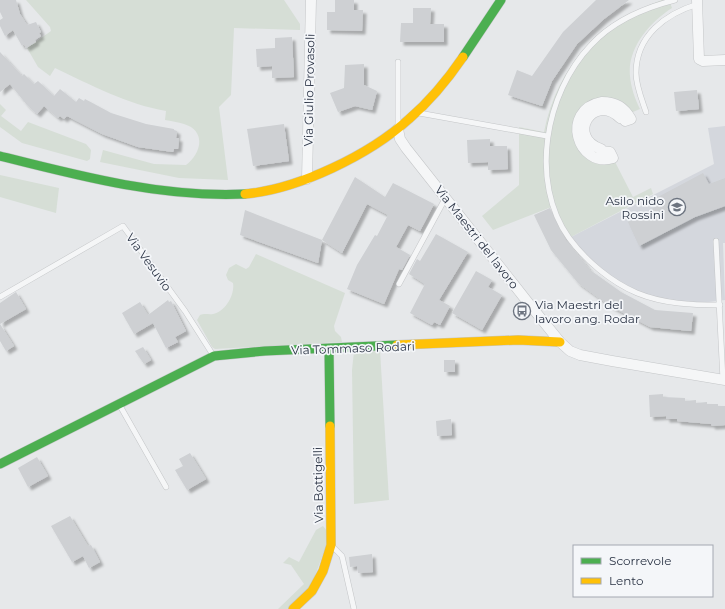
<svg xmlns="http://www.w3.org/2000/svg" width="725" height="609" font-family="Montserrat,sans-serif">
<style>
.built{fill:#d4d7dd}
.green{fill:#d6ded6}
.building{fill:#ced0d3;filter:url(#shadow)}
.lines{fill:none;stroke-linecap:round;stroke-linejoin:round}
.lane-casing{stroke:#c4c6c8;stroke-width:6}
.street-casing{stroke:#c4c6c8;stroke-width:11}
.fast-casing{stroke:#c4c6c8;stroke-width:10}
.slow-casing{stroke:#c4c6c8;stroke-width:10}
.lane{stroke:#f5f6f7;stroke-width:5}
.street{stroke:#f5f6f7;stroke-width:10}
.fast{stroke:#4caf50;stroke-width:9}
.slow{stroke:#ffc107;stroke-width:9}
.labels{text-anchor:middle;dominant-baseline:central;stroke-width:3.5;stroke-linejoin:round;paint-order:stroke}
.street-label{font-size:12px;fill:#2b3445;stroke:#f4f6f9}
.poi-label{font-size:12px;fill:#2b3445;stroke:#f4f6f9;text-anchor:end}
</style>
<defs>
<filter id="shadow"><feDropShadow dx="3.5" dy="3.5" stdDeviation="1" flood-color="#0004"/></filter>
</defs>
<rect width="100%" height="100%" fill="#e6e8ea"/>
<!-- built -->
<polygon class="built" points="725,126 725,243 723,243 725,300 685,305 638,293 599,270 569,238 714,164 708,128"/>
<!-- green -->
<g class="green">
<path d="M26 0H284L300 24V30L234 28 231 95 219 107 228 180 179 178 100 162 103 150 154 164 186 165C201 154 207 131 184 124 178 122 171 121 165 120L166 111C126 104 91 85 55 68L50 76 38 67 27 48 51 31 50 27Z"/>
<path d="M662 0H669L672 8C650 22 627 48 630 76 631 88 635 99 640 109L628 114 590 106 585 150 613 158 633 197 651 188 653 194 569 238 554 206 493 230 482 216 519 185V127L544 132C558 64 599 23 662 0Z"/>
<polygon points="0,104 6,110 1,116 21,131 28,122 86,144 91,150 90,159 87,161 22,143 0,127"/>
<polygon points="0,175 59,188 56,213 0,197"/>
<path d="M256 254 345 293 334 326 335 331 341 337 342 342 215 349 212 347 197 320 200 315C205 313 209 315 213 314 225 312 235 295 233 283L228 280 226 275 229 268 236 264 246 269 249 267Z"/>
<polygon points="380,350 389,500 354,504 352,370 354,351"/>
<polygon points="323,526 327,531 329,538 310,589 288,609 278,609 304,584 291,565 283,563 289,557 299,562 316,530"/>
</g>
<!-- building -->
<g class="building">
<polygon points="0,0 16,0 20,14 27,25 36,22 41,32 39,33 41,36 35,40 36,42 26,48 24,44 22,46 13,30 5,36 0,26 0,20 3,18 0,12"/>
<polygon points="335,0 354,0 354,10 363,10 362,31 327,30 327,12 335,12"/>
<polygon points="596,0 629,0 604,19 577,44 552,81 542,106 508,95 517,70 532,76 563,32"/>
<polygon points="413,8 431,8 430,24 444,24 444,42 400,42 401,23 413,23"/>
<polygon points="292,37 294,77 272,78 272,66 257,67 256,49 275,48 275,38"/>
<polygon points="0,52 22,76 24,74 34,84 38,81 54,96 60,89 76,102 79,98 84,101 85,99 111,113 146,124 174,129 174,130 177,131 176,138 179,138 178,149 174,149 173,152 138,147 102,134 67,116 64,119 60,116 58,118 44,106 37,114 27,105 10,84 0,92"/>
<polygon points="364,64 364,85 377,91 372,110 355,106 338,112 330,93 344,88 345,65"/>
<polygon points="697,90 699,109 676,111 674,92"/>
<polygon points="284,124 289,161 253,166 247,129"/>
<polygon points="490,139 490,146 507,146 508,169 488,170 488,162 468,163 467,140"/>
<polygon points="703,173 709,184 725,178 725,206 695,217 639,246 628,222 659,205 656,198"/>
<polygon points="355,177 385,197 393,183 434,204 420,231 408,225 396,247 410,255 402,270 399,269 384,304 347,289 357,265 375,235 377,236 388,215 367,204 342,253 322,240"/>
<polygon points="550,208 566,240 590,270 621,292 655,310 693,313 691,331 650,327 610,306 578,283 551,250 534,215"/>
<polygon points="245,210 322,240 318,263 240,235"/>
<polygon points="436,234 468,252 439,300 450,306 440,325 434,322 432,325 410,313 425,284 409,274 417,259 420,261"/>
<polygon points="476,271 492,280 488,287 502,295 482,330 452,313"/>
<polygon points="16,292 26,309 0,324 14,346 6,351 0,341 0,303"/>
<polygon points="168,300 169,302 171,301 186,331 175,337 178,342 166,348 153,323 134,334 122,313 140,302 148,315"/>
<polygon points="143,347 151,360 144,364 135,351"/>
<rect x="444" y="360" width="11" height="12"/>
<polygon points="663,394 663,397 685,398 685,401 696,400 696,403 707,402 707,404 718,404 718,406 725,406 725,425 712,426 711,424 677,421 677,419 666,419 666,416 650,417 649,395"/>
<polygon points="451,419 452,435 437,436 436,421"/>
<polygon points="190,453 206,479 187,490 175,470 183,466 179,459"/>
<polygon points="37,457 48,476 28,487 18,468"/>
<polygon points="70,516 88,546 91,545 100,562 89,568 83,556 72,562 51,526"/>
<polygon points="372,554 373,572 358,573 357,566 350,567 349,557"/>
</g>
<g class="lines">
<!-- lane casing -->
<g class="lane-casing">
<g id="lane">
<path d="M675 0C643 8 613 21 591 45 545 93 529 182 569 238 586 261 611 282 637 293 664 304 692 305 720 305"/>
<path d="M646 112C642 100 636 86 636 73 636 36 665 14 698 4"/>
<polyline points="419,113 547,136"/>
<polyline points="398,125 398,62"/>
<polyline points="716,241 723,380"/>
<polyline points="399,284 446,197"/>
<polyline points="0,297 123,226 185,311 213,355"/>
<polyline points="119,404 166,487"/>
<polyline points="333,547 342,556 354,609"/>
</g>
</g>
<!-- street casing -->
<g class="street-casing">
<g id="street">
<polyline points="697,0 699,59 703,61 725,60"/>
<path d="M602 102C616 102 624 107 631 119L625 121 623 116 620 118C593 92 566 137 601 149V151L610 152 613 158C578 169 559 110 602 102Z"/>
<polyline points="398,129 400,139 406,148 530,305 560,342 570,351 580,355 612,361 725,380"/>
<polyline points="307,179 311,0"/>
</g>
</g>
<!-- fast casing -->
<g class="fast-casing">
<g id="fast">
<polyline points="463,57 501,0"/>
<path d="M0 156C79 176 163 198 245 194"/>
<polyline points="329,349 330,426"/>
<polyline points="0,464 214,356 265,351 397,345"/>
</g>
</g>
<!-- slow casing -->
<g class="slow-casing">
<g id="slow">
<path d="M245 194C299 189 369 155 409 119 430 101 448 79 463 57"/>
<polyline points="397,345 518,340 560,342"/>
<polyline points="293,609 312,591 323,571 331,545 330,426"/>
</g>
</g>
<!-- lane -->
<use href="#lane" class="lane"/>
<!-- street -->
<use href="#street" class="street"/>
<!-- fast -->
<use href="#fast" class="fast"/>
<!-- slow -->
<use href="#slow" class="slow"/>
</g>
<!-- icons -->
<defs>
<g id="school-ring" transform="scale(0.9)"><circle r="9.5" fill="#f4f6f9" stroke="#6c737f" stroke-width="1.5"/><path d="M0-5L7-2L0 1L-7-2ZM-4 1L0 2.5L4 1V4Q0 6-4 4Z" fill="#6c737f"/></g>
<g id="bus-ring" transform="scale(0.9)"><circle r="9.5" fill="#f4f6f9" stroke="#6c737f" stroke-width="1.5"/><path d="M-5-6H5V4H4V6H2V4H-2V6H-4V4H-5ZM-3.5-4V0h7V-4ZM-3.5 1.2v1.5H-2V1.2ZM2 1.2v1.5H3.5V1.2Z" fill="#6c737f"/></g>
</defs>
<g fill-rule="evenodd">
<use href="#school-ring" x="677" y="207"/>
<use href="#bus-ring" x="522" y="311"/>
</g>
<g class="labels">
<!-- street labels -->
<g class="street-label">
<text transform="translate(309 90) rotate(-89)">Via Giulio Provasoli</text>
<text transform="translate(477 237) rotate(52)">Via Maestri del lavoro</text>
<text transform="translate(149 262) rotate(54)">Via Vesuvio</text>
<text transform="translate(353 348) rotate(-2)">Via Tommaso Rodari</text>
<text transform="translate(318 485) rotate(-91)">Via Bottigelli</text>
</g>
<!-- poi labels -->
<g class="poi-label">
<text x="664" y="200">Asilo nido<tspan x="664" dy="14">Rossini</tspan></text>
<text x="535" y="304" text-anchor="start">Via Maestri del<tspan x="535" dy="14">lavoro ang. Rodar</tspan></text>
</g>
</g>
<!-- legend -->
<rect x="573" y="545" width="140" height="52" fill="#f4f6f9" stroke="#a4a8b1"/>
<rect x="581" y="558" width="20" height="6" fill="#4caf50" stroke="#a4a8b1"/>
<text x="609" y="565" font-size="12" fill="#2b3445">Scorrevole</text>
<rect x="581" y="578" width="20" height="6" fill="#ffc107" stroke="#a4a8b1"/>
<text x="609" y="585" font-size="12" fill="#2b3445">Lento</text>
</svg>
